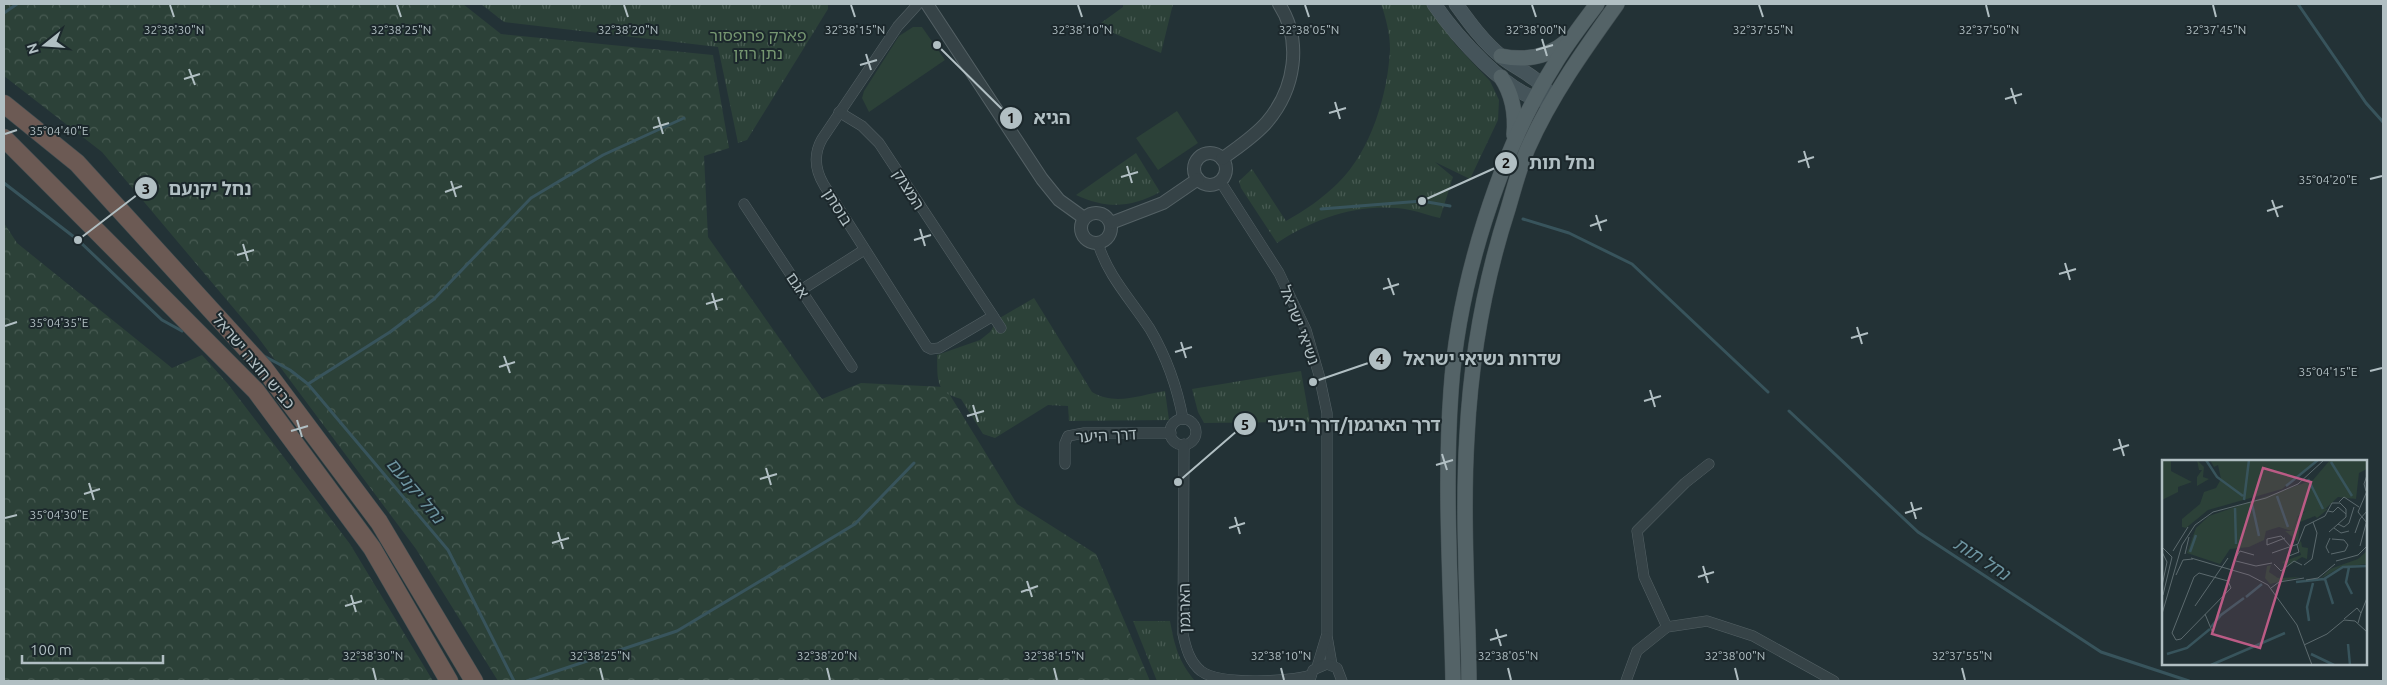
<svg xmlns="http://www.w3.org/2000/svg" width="2387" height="685" font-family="Ubuntu,'Noto Sans Hebrew',sans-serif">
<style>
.green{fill:#2c4138}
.forest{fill:url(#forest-crowns)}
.park{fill:url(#park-tufts)}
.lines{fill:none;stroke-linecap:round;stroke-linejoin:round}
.stream{stroke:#38545c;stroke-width:3}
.minor-casing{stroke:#546165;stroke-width:11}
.tertiary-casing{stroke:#546165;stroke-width:14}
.secondary-casing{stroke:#546165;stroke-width:15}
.primary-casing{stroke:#424f53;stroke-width:16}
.motorway-casing{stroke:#414e52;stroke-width:19}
.minor{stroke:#364347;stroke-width:10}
.tertiary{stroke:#364347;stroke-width:12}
.secondary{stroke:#45545a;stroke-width:14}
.primary{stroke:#546367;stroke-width:15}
.motorway{stroke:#6c5a54;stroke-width:18}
.ticks{fill:none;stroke:#b1bfc3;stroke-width:2}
.labels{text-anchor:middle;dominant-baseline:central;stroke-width:4;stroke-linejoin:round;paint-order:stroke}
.park-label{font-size:16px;fill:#769771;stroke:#1c282c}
.street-label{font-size:16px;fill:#b1bfc3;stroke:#1c282c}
.water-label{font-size:18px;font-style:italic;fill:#6d94a0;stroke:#1c282c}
.inset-river{fill:none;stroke:#38545c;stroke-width:2.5}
.inset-road{fill:none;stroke:#5c6a6e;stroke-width:1}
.view{fill:#bb5b85;fill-opacity:0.15;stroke:#bb5b85;stroke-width:2.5}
.inset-edge{fill:none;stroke:#b1bfc3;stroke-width:2.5}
.ticks-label{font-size:12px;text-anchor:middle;fill:#b1bfc3;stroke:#1c282c;stroke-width:4;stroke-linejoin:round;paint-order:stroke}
.leader{fill:none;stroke:#b1bfc3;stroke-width:2}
.callout-dot{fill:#b1bfc3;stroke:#1c282c;stroke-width:2}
.mark-label{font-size:15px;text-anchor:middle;font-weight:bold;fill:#111}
.callout-label{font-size:18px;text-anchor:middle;font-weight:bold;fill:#b1bfc3;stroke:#1c282c;stroke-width:4;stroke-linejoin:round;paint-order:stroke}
</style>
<defs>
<pattern id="forest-crowns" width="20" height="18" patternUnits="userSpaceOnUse" patternTransform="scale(1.25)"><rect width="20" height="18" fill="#2c4138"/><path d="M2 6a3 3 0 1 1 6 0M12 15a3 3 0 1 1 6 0" fill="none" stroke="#485b53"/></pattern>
<pattern id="park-tufts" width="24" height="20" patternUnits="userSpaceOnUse" patternTransform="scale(1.25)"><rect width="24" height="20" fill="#2c4138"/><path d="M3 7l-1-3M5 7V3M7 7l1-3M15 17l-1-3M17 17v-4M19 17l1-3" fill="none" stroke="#485b53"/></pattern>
</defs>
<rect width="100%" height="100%" fill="#233236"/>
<!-- green -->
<g class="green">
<polygon points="913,27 922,27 945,60 869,112 862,98 864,91 899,36"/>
<polygon points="1177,111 1198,143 1158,170 1136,138"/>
</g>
<!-- forest -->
<g class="forest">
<polygon points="4,4 463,4 501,34 713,55 729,148 704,156 708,237 822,399 861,383 945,387 1017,504 1096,554 1150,681 498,681 416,549 257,336 102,152 4,76"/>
<polygon points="4,223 17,243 172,368 202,355 228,384 350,544 433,681 4,681"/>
</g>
<!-- park -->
<g class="park">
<polygon points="481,4 828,4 828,9 747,140 738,143 718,47 504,22"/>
<polygon points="1123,4 1173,4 1161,53 1106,30 1101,23 1123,7"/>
<path d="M1381 4H1427L1455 44 1490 81 1499 100 1498 120 1470 179 1435 162 1453 177 1440 218C1430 216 1420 212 1410 210 1363 201 1315 218 1277 243L1241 188 1239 181 1252 169 1286 221C1304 211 1323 198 1338 183 1371 151 1388 94 1390 49 1390 34 1386 18 1381 4Z"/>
<path d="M1136 153 1160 192C1131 208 1106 209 1076 195Z"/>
<path d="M1034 298 1092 392C1115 406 1140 395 1165 391L1169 420 1069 421 1068 406 1048 405 995 438 983 434 961 399C934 392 938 379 937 355L980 340 990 332 998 319Z"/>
<polygon points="1301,371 1310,422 1204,423 1198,412 1192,389"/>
<path d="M1133 621H1170C1175 647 1178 660 1195 681H1157Z"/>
</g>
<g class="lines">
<!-- stream -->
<g class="stream">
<polyline points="2298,4 2366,103 2383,122"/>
<polyline points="4,13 17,4"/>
<polyline points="4,183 78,240 162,320 182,331"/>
<polyline points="1321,209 1422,201 1450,206"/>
<polyline points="1523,219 1569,233 1632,264 1768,392"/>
<polyline points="264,356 290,370 308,384 448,550 514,681"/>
<polyline points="308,384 390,332 434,299 531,198 603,155 684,118"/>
<polyline points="1789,411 1918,532 2101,652 2189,681"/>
<polyline points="527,681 677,631 855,524 914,463"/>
</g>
<!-- minor casing -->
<g class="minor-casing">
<g id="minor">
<path d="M918 4 898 26 822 139C813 155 815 170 824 185L927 347 931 349 939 348 993 316"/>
<polyline points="839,112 862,126 879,143 1001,328"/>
<polyline points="1220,181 1279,273 1306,330 1319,375 1327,413 1327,636 1332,665"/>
<polyline points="744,204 852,367"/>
<path d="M1098 243C1107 275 1132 301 1150 329 1167 358 1177 386 1183 419"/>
<polyline points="801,290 864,250"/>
<circle cx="1183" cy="432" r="13"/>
<path d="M1184 444 1183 634C1186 649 1190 662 1201 671 1219 685 1290 682 1311 675"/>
<polyline points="1065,464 1065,443 1068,436 1084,433 1171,433"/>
<polyline points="1667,627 1644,577 1637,531 1685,483 1709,464"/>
<polyline points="1317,667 1326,637"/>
<polyline points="1310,680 1313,670 1327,664 1337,668 1342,681"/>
<polyline points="1626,681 1637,651 1667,627 1707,621 1753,636 1834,681"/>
</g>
</g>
<!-- tertiary casing -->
<g class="tertiary-casing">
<g id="tertiary">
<polyline points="927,4 1042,179 1059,200 1084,218"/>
<circle cx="1210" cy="169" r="16"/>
<path d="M1222 159C1238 147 1255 136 1267 122 1295 89 1303 41 1279 4"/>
<circle cx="1096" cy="228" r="15"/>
<polyline points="1111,223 1163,203 1198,179"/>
</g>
</g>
<!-- secondary casing -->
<g class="secondary-casing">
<g id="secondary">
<path d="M1434 4C1454 33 1509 98 1545 100"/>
<path d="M1456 4C1469 22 1484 43 1502 57 1517 69 1538 77 1548 93"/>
</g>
</g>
<!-- primary casing -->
<g class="primary-casing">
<g id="primary">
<path d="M1501 56C1525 61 1547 58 1567 41"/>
<path d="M1501 77C1513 95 1516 114 1514 135"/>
<path d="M1453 681C1451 584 1444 488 1451 391 1458 285 1499 152 1556 62 1568 42 1583 23 1597 4"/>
<path d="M1469 681C1468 600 1462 517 1467 436 1471 358 1484 283 1508 209 1514 189 1519 168 1528 148 1551 96 1584 50 1617 4"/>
</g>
</g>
<!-- motorway casing -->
<g class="motorway-casing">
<g id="motorway">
<polyline points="4,104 77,163 263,367 379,522 474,681"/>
<polyline points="4,138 256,391 372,548 449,681"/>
</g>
</g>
<!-- minor -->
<use href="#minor" class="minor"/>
<!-- tertiary -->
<use href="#tertiary" class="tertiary"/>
<!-- secondary -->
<use href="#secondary" class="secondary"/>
<!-- primary -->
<use href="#primary" class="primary"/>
<!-- motorway -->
<use href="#motorway" class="motorway"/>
</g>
<!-- ticks -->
<path class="ticks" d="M170 5 174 17M397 5 401 17M624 5 628 17M851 5 855 17M1078 5 1082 17M1305 5 1309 17M1532 5 1536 17M1759 5 1763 17M1986 5 1989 17M2213 5 2216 17M1542 39 1547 56M1536 50 1553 45M866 54 871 70M860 65 877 60M189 69 195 85M184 79 200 74M2011 88 2016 104M2005 99 2022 94M1335 102 1340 119M1329 113 1346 108M658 117 663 134M653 128 669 123M5 134 17 130M1804 151 1809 168M1798 162 1814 157M1127 166 1132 183M1121 177 1138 172M2370 179 2382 176M451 181 456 197M445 192 462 186M2272 200 2278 217M2267 211 2283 206M1596 215 1601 231M1590 226 1607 220M920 229 925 246M914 240 931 235M243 244 248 261M237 255 254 250M2065 263 2070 280M2059 274 2076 269M1388 278 1394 295M1383 289 1399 284M712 293 717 310M706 304 723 299M5 326 17 322M1857 327 1862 344M1851 338 1868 333M1181 342 1186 358M1175 352 1192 347M504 356 510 373M499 367 515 362M2370 371 2382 368M1650 390 1655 407M1644 401 1661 396M973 405 978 422M967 416 984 411M297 420 302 437M291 431 308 426M2119 439 2124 456M2113 450 2129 445M1442 454 1447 470M1436 465 1453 460M766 468 771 485M760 479 777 474M89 483 94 500M84 494 100 489M1911 502 1916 519M1905 513 1922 508M1235 517 1240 534M5 518 17 515M1229 528 1245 523M558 532 563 549M552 543 569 538M1703 566 1708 583M1698 577 1714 572M1027 581 1032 597M1021 592 1038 586M351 595 356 612M345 606 362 601M1496 629 1501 646M1490 640 1507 635M373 668 376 680M600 668 603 680M827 668 830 680M1054 668 1057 680M1281 668 1284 680M1508 668 1511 680M1735 668 1738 680M1962 668 1965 680"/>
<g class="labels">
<!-- park labels -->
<g class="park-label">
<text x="758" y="35">פארק פרופסור<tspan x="758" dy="18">נתן רוזן</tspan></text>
</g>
<!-- street labels -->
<g class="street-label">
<text transform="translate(909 189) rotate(58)">המצוק</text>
<text transform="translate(838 207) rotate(58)">בוסתן</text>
<text transform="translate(798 285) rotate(56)">אגם</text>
<text transform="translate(1300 325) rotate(69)">נשיאי ישראל</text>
<text transform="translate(254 361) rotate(50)">כביש חוצה ישראל</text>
<text transform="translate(1106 435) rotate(-3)">דרך היער</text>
<text transform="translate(1184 608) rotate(-91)">הארגמן</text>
</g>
<!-- water labels -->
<g class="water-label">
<text transform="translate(416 490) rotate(50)">נחל יקנעם</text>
<text transform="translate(1982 558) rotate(33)">נחל תות</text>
</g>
</g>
<!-- overview -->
<g transform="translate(2162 460)">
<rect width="205" height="205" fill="#233236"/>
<path d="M205 91V104L179 107 158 119 168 109 196 99Z" fill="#2c4138"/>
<path d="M0 0H9V11L30 22 16 27V32L0 40ZM35 0 42 7 41 17 47 19 35 26V17L40 10H37ZM48 0H155L120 29 46 50 24 68 20 67V59L38 44 42 32 54 28 59 19 56 5 52 7ZM168 0H205V9L197 13 194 39 176 37 160 52 144 51 136 56 130 71 117 67 104 71 102 80 87 87 68 89 58 104 25 93 34 68 47 56 151 20Z" fill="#2c4138"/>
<path d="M166 49 155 58 153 56 138 62 136 82 123 71H130L136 57 144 51ZM139 81 140 87 146 88 145 99 140 97 126 106 120 102 139 95 136 85ZM109 105 107 112 116 118 138 117 108 124 103 118 105 106Z" fill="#2c4138"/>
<path class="inset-river" d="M44 0 55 17 81 36M169 2 190 36M146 19 161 49M124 26 156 0M115 36 126 67M82 40 87 0M90 44 97 76M73 48 74 84M28 92 34 75M187 107 184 122 190 134M163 119 171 144M134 122 162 119 181 107 205 106M84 137 100 124M147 161 145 147 151 123M49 167 59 155 82 138M186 184 188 205M5 194 25 188 48 169M149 194 172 205M49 205 123 173"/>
<path class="inset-road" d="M204 31 202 24 205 15M205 31 196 52 205 63M177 42 182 37 197 47M166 51 171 52 176 47 184 54M176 64 182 67 187 63 192 47M172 68 179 73 187 71M193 73 198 59 205 51M105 85V79L119 76 129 87M105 85 123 78M198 86 205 60M0 87 10 97 1 135M11 91 26 67M0 92 5 102 0 126M110 93 136 84 143 66 163 56 170 43H178L184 49V57L167 72M167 93 164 87 168 78M23 94 27 77M169 94 183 91 186 85 182 80 170 79M127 96 137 92 135 85M29 98 87 115 106 125 135 165 150 205M73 99 78 91 92 95M74 101 94 106 110 103M174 101 196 95 205 86M112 104 119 111 132 101 140 105M142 105 150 99 155 73 151 62M37 113 66 121 69 128 19 179 14 180 10 173 32 117ZM14 115 21 100 31 99M144 120 156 118 173 104M109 128 117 122 142 118M33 146 66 98M199 153 205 138M0 154 20 85 33 65 51 52 104 38 136 24 162 0M43 154 50 171M182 159 195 148 199 153 196 163M142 185 165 174 182 160 193 161 205 172"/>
<path class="view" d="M101 8 149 22 98 188 50 174Z"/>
<rect width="205" height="205" class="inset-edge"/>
</g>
<g class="ticks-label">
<text x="174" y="34">32°38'30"N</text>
<text x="401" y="34">32°38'25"N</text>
<text x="628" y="34">32°38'20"N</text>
<text x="855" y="34">32°38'15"N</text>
<text x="1082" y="34">32°38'10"N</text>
<text x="1309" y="34">32°38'05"N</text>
<text x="1536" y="34">32°38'00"N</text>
<text x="1763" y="34">32°37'55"N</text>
<text x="1989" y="34">32°37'50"N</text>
<text x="2216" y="34">32°37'45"N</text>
<text x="59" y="135">35°04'40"E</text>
<text x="2328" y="184">35°04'20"E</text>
<text x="59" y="327">35°04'35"E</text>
<text x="2328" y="376">35°04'15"E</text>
<text x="59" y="519">35°04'30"E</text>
<text x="373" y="660">32°38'30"N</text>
<text x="600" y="660">32°38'25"N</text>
<text x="827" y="660">32°38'20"N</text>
<text x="1054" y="660">32°38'15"N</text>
<text x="1281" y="660">32°38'10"N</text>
<text x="1508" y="660">32°38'05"N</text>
<text x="1735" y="660">32°38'00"N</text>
<text x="1962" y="660">32°37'55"N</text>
</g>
<!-- callouts -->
<path class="leader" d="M937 45L1011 118M1422 201L1506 163M78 240L146 188M1313 382L1380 359M1178 482L1245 424"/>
<g class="callout-dot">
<circle cx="937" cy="45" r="5"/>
<circle cx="1422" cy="201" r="5"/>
<circle cx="78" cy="240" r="5"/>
<circle cx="1313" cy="382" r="5"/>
<circle cx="1178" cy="482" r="5"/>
<circle cx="1011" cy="118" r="12"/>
<circle cx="1506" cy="163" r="12"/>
<circle cx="146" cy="188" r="12"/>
<circle cx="1380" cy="359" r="12"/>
<circle cx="1245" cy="424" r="12"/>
</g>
<g class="mark-label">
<text x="1011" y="123">1</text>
<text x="1506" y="168">2</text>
<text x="146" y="194">3</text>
<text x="1380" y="364">4</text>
<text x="1245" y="430">5</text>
</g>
<g class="callout-label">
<text x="1052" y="124">הגיא</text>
<text x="1562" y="169">נחל תות</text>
<text x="210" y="195">נחל יקנעם</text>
<text x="1482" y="365">שדרות נשיאי ישראל</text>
<text x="1354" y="431">דרך הארגמן/דרך היער</text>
</g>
<!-- border -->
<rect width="2387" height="685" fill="none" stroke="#b1bfc3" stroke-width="10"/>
<!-- north arrow -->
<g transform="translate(45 45) rotate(253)" stroke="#1c282c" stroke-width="4" paint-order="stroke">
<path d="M0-4L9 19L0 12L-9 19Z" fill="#b1bfc3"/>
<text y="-8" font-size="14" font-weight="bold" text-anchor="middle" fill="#b1bfc3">N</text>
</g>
<!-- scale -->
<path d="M22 655v8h141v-8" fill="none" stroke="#b1bfc3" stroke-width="2.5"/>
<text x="30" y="655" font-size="15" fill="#b1bfc3" stroke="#1c282c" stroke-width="4" paint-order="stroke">100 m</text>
</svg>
